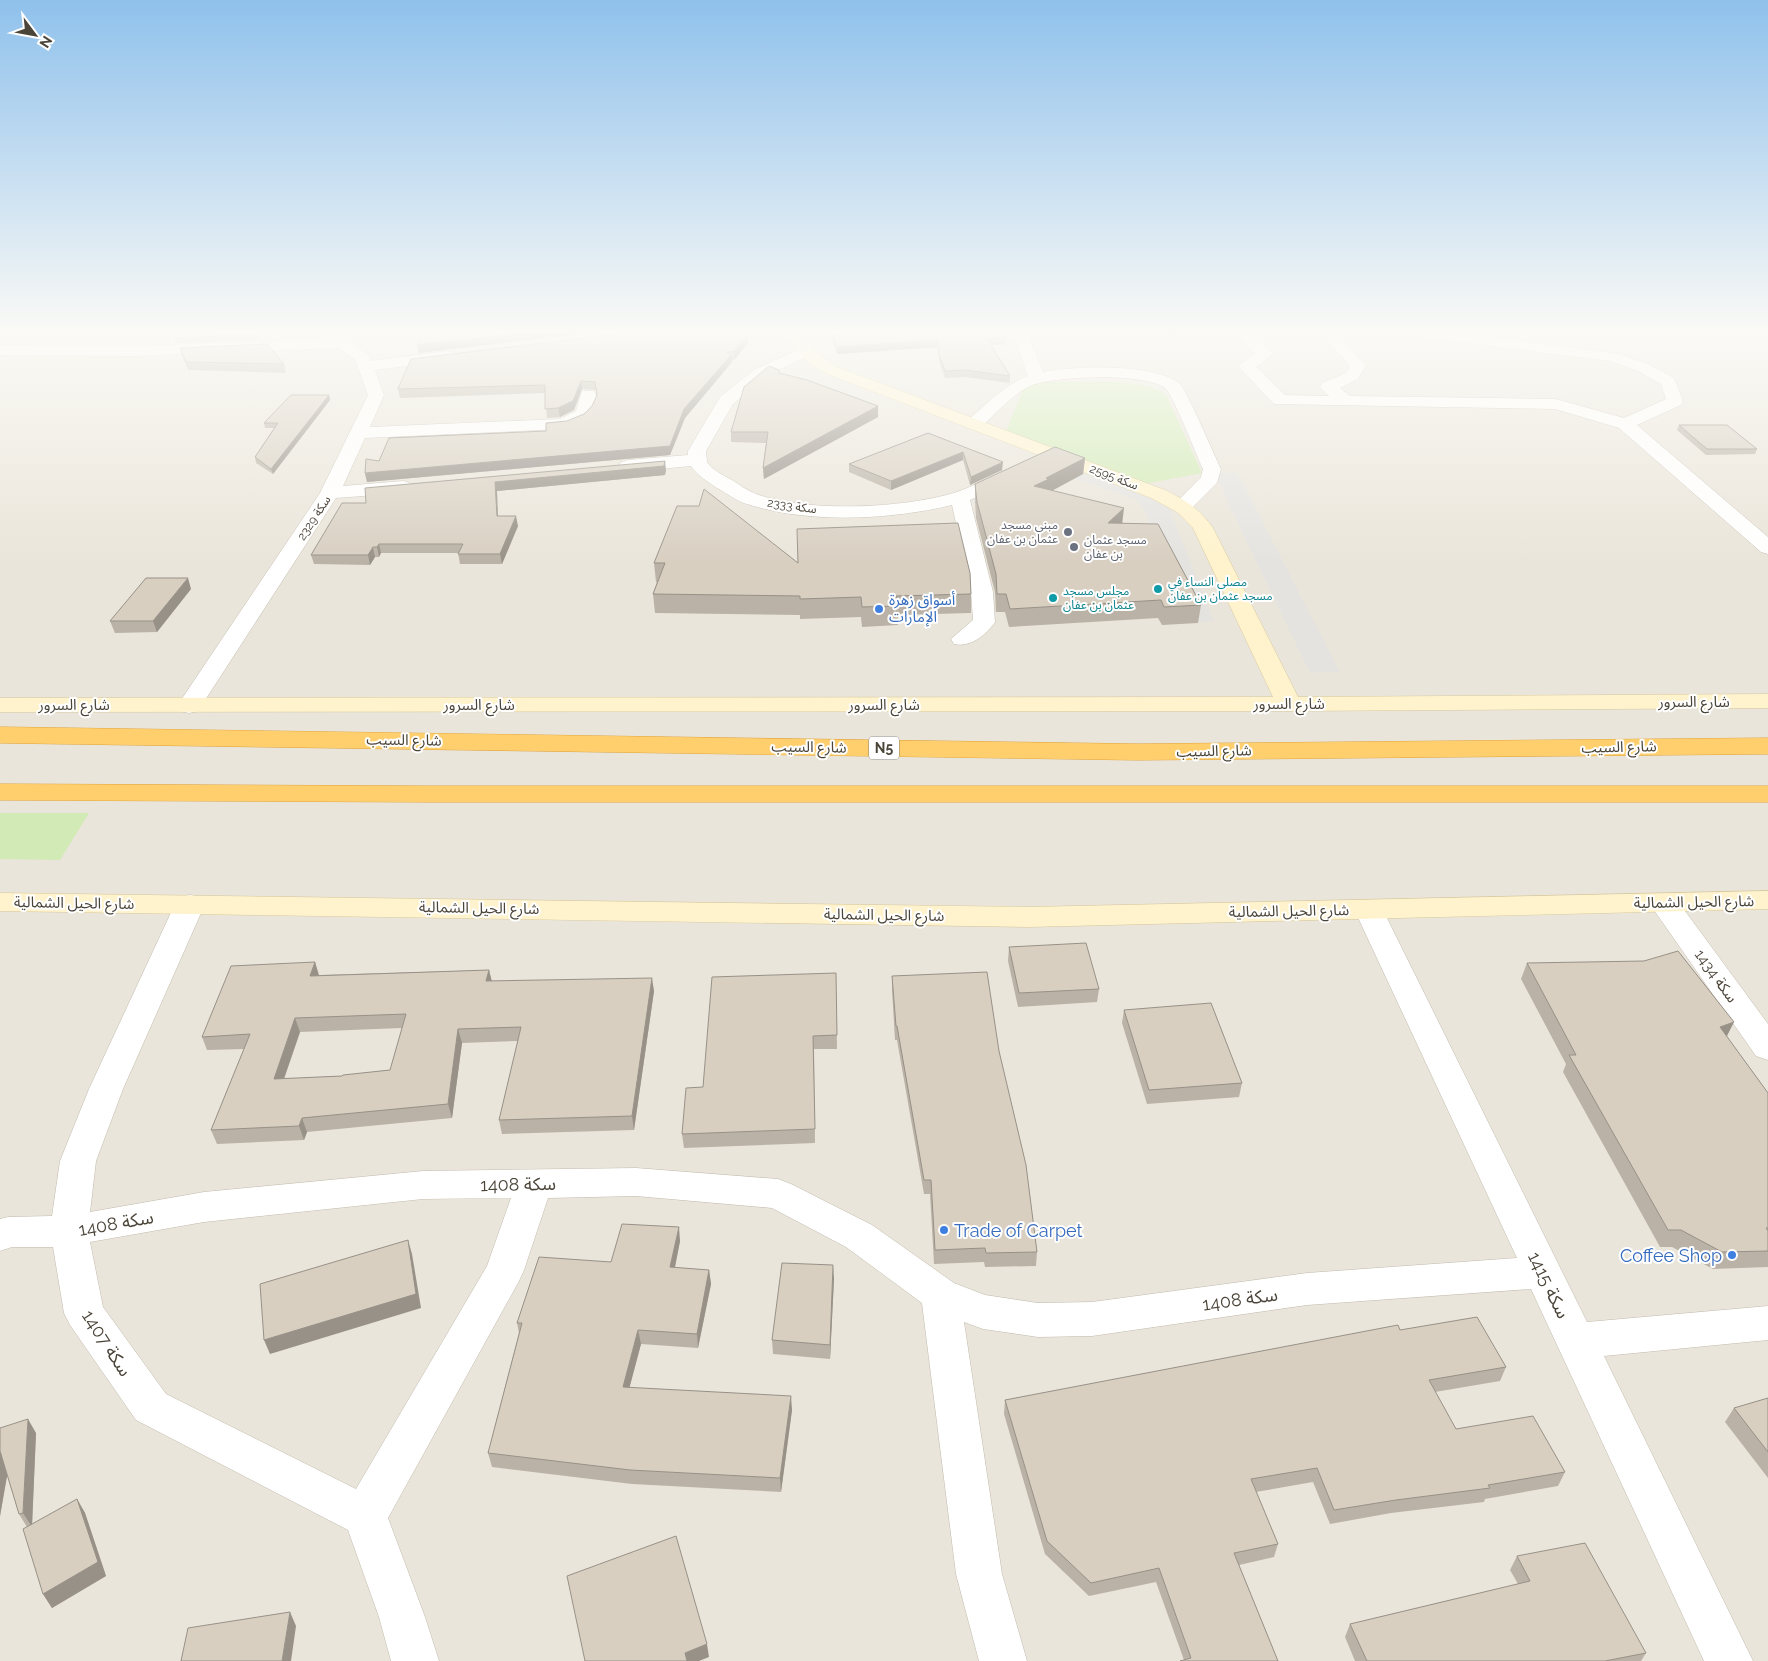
<svg xmlns="http://www.w3.org/2000/svg" width="1768" height="1661" font-family="Raleway,'Noto Sans Arabic',sans-serif">
<style>
.residential{fill:#eae5da}
.green{fill:#d2eab5}
.parking{fill:#e5e3e0}
.lines{fill:none;stroke-linecap:round;stroke-linejoin:round}
.street-casing{stroke:#c2bbae;stroke-width:1}
.secondary-casing{stroke:#d6c79b;stroke-width:1}
.highway-casing{stroke:#e0a43c;stroke-width:1}
.street{fill:#fff;fill-rule:evenodd}
.secondary{fill:#fff3cd;fill-rule:evenodd}
.highway{fill:#ffcf6e;fill-rule:evenodd}
.wall{fill:#bab2a6;fill-rule:evenodd}
.shaded-wall{fill:#979187}
.building{fill:#d8cfc1;stroke:#979187;fill-rule:evenodd}
.worship-dot{fill:#6b7280;stroke:#fff;stroke-width:2}
.culture-dot{fill:#0f9aa8;stroke:#fff;stroke-width:2}
.shop-dot{fill:#3f7fe0;stroke:#fff;stroke-width:2}
.labels{text-anchor:middle;dominant-baseline:central;stroke-width:4;stroke-linejoin:round;paint-order:stroke}
.far-street-label{font-size:12px;fill:#4b4439;stroke:#fff}
.far-worship-label{font-size:12px;fill:#5b616d;stroke:#fff;text-anchor:end}
.far-culture-label{font-size:12px;fill:#0d838f;stroke:#fff;text-anchor:start}
.shield{fill:#fff;stroke:#817c74;stroke-width:1}
.shield-label{font-size:14px;font-weight:bold;fill:#4b4439}
.shop-label{font-size:15px;fill:#366cbe;stroke:#fff;text-anchor:start}
.street-label{font-size:15px;fill:#4b4439;stroke:#fff}
.near-street-label{font-size:18px;fill:#4b4439;stroke:#fff}
.near-shop-label{font-size:18px;fill:#366cbe;stroke:#fff;text-anchor:start}
</style>
<rect width="100%" height="100%" fill="#f6f3ec"/>
<!-- residential -->
<rect class="residential" x="0" y="331" width="1768" height="1330"/>
<!-- green -->
<g class="green">
<path d="M1044 382C1076 383 1142 376 1166 395L1202 473 1144 484 1006 432 1023 389 1028 385Z"/>
<polygon points="0,813 89,813 60,860 0,859"/>
</g>
<!-- parking -->
<g class="parking">
<polygon points="1046,460 1138,491 1168,506 1214,621 1198,623 1170,570 1145,512 1139,502 1134,499 1045,468 976,504 970,503 968,498"/>
<polygon points="1216,473 1236,473 1242,482 1340,672 1310,673 1226,499"/>
</g>
<g class="lines">
<!-- street casing -->
<g class="street-casing">
<g id="street">
<path d="M316 331H333L368 354 371 361 448 351 454 353 456 356 454 359 448 361 375 370 384 395 370 427 560 419 576 411 582 391H594L596 395C595 417 582 424 562 429L365 438 343 486 403 481 410 483 413 487 410 491 403 493 336 498 198 711 189 713 180 711 177 706 320 493 368 395 355 359 338 348 132 356 0 355V345L132 346 325 339Z"/>
<path d="M1012 331H1026L1043 372C1073 366 1154 363 1179 383 1187 390 1214 455 1221 469L1217 483 1190 510 1183 512 1176 510 1173 506 1201 477 1203 469C1197 456 1173 395 1166 389 1147 372 1053 376 1030 386 1011 395 996 414 980 428L974 429 968 428 965 424 968 420C987 404 1004 385 1028 376Z"/>
<polygon points="1233,331 1249,331 1271,351 1273,354 1256,367 1285,395 1329,396 1320,387 1322,383 1346,373 1350,366 1319,331 1334,331 1366,365 1358,379 1340,388 1350,396 1556,399 1624,418 1666,399 1661,384 1636,370 1610,361 1416,336 1411,334 1409,331 1447,331 1619,354 1648,364 1674,378 1683,401 1681,405 1637,425 1768,537 1768,554 1761,552 1619,428 1555,409 1274,404 1238,366 1255,353"/>
<path d="M806 346 812 348 814 351 812 354 766 376 733 404 706 451 707 462C713 471 723 475 732 480 741 486 751 493 762 496 812 512 900 508 950 494 969 489 985 479 1002 471L1009 469 1016 471 1018 475 1016 479 970 500 993 592 995 622C986 635 970 648 954 644L951 639 973 620 971 592 952 505C890 520 808 524 747 504 736 501 727 493 717 488 707 481 698 476 691 466L628 472 621 470 619 466 621 462 628 460 688 455V451L720 397 754 370Z"/>
<polygon points="1664,894 1674,896 1768,1024 1768,1060 1756,1056 1649,903 1654,896"/>
<path d="M190 895 200 897 205 904 123 1089 96 1161 90 1212 204 1192 423 1171 636 1168 778 1179 791 1184 872 1225 954 1283 985 1295 1038 1303 1092 1302 1307 1273 1517 1258 1354 909 1359 902 1369 900 1379 902 1587 1322 1768 1306V1340L1604 1356 1753 1661H1704L1531 1289 1307 1305 1092 1336 1038 1337 983 1329 964 1322 1002 1574 1027 1661H979L956 1574 922 1303 846 1247 772 1208 636 1196 548 1198 524 1270 519 1281 388 1518 425 1617 439 1661H391L379 1617 348 1530 136 1420 70 1325 64 1313 53 1247H12L0 1251V1219L8 1217 52 1216 60 1161 89 1089 175 904 180 897ZM511 1198 487 1266 356 1489 166 1394 103 1307 90 1242 204 1222 423 1199Z"/>
</g>
</g>
<!-- secondary casing -->
<g class="secondary-casing">
<g id="secondary">
<path d="M781 331H796L821 357 837 367 1165 490C1185 500 1200 509 1213 528L1298 697 1768 694V708L1289 711 0 712V698L1273 697 1193 528 1177 512 1151 498 825 373 809 363Z"/>
<polygon points="1768,891 1768,909 1028,927 0,911 0,893 1028,907"/>
</g>
</g>
<!-- highway casing -->
<g class="highway-casing">
<g id="highway">
<polygon points="0,727 1138,744 1768,738 1768,754 1138,760 0,743"/>
<polygon points="0,784 425,786 1768,786 1768,802 425,802 0,800"/>
</g>
</g>
<!-- street -->
<use href="#street" class="street"/>
<!-- secondary -->
<use href="#secondary" class="secondary"/>
<!-- highway -->
<use href="#highway" class="highway"/>
</g>
<!-- wall -->
<g class="wall">
<polygon points="172,331 254,331 258,335 259,340 176,343"/>
<polygon points="829,331 1000,331 1005,338 1005,345 991,345 1010,376 1010,383 965,377 945,378 939,361 938,347 837,354"/>
<polygon points="748,343 734,360 732,360 732,362 685,418 670,455 367,482 365,473 379,461 546,431 567,421 584,414 592,406 597,396 596,390 582,389 574,410 560,417 547,418 545,393 400,398 398,389"/>
<polygon points="180,348 284,364 286,373 188,370 182,356"/>
<polygon points="780,373 878,417 764,479 763,468 766,443 731,442 731,432"/>
<polygon points="330,400 273,474 256,463 255,457 274,428 265,428 264,423"/>
<polygon points="1679,425 1757,449 1755,454 1706,455 1677,430"/>
<polygon points="928,433 1002,470 970,485 963,460 891,490 849,472 849,464"/>
<polygon points="1085,458 1083,474 1052,490 1123,523 1201,605 1198,623 1162,625 1158,618 1009,627 1005,612 996,612 995,592 976,518 975,501 975,484"/>
<polygon points="666,470 665,475 497,491 498,516 518,526 502,564 460,564 458,553 381,553 379,557 375,557 370,565 314,564 311,555 366,503"/>
<polygon points="654,563 798,563 971,594 971,613 898,615 898,625 862,627 861,617 800,619 800,615 655,613 653,594 657,582 656,582"/>
<polygon points="191,589 157,632 115,633 110,621"/>
<polygon points="1009,947 1099,989 1097,1002 1018,1007 1008,961"/>
<path d="M315 962 319 975 489 970 492 981 654 991 634 1130 502 1134 499 1120 518 1041 462 1043 452 1118 307 1132 304 1140 217 1144 211 1130 244 1049 207 1050 202 1037ZM402 1028 390 1070 342 1076 284 1079 300 1032Z"/>
<polygon points="1527,963 1727,1037 1768,1093 1768,1267 1713,1269 1672,1247 1660,1247 1563,1072 1566,1064 1521,979"/>
<polygon points="836,973 837,1049 814,1049 815,1143 684,1148 682,1134 703,1087"/>
<polygon points="892,976 999,1051 1037,1252 1036,1266 985,1267 984,1262 934,1264 930,1194 924,1194 897,1040 895,1040 892,990"/>
<polygon points="1124,1010 1242,1083 1239,1097 1147,1104 1122,1023"/>
<polygon points="680,1241 675,1268 709,1270 711,1284 698,1348 641,1344 629,1388 792,1410 781,1492 632,1484 492,1467 488,1453 519,1333 517,1323 611,1262"/>
<polygon points="834,1279 830,1359 773,1354 772,1340"/>
<polygon points="1400,1330 1506,1367 1500,1381 1435,1392 1456,1429 1565,1472 1558,1486 1485,1499 1484,1502 1391,1513 1330,1524 1313,1482 1256,1492 1278,1544 1274,1557 1239,1565 1278,1661 1184,1660 1156,1582 1089,1596 1045,1554 1004,1414 1005,1400"/>
<polygon points="1768,1398 1768,1478 1725,1422 1734,1408"/>
<polygon points="0,1428 36,1433 32,1524 77,1499 85,1513 106,1576 52,1608 43,1594 27,1527 19,1514 7,1475 0,1516"/>
<polygon points="1517,1556 1646,1653 1641,1661 1355,1661 1345,1637 1350,1624 1518,1584 1510,1570"/>
</g>
<!-- shaded-wall -->
<g class="shaded-wall">
<polygon points="541,331 607,331 419,353 417,345"/>
<polygon points="1171,331 1194,331 1170,336"/>
<polygon points="748,335 748,343 734,360 734,351"/>
<polygon points="938,340 938,347 837,354 837,347"/>
<polygon points="732,354 732,362 685,418 670,455 367,482 365,473 684,409"/>
<polygon points="581,381 582,389 574,410 560,417 558,408"/>
<polygon points="329,395 330,400 273,474 271,469"/>
<polygon points="878,406 878,417 764,479 763,468"/>
<polygon points="963,452 963,460 891,490 891,481"/>
<polygon points="1085,458 1083,474 1048,493 1034,486 1046,478"/>
<polygon points="665,461 666,470 665,475 497,491 498,526 497,516 495,482"/>
<polygon points="1003,462 1002,470 970,485 971,477"/>
<polygon points="1124,508 1122,525 1108,523"/>
<polygon points="516,516 518,526 502,564 500,554"/>
<polygon points="379,544 381,553 379,557 377,547"/>
<polygon points="373,547 375,557 370,565 368,555"/>
<polygon points="188,578 191,589 157,632 153,621"/>
<polygon points="315,962 319,976 310,976"/>
<polygon points="489,970 492,983 486,981"/>
<polygon points="652,978 654,991 634,1130 632,1116"/>
<polygon points="295,1018 300,1032 279,1093 274,1079"/>
<polygon points="1734,1022 1726,1038 1720,1027"/>
<polygon points="458,1029 462,1043 452,1118 448,1104"/>
<polygon points="302,1118 307,1132 304,1140 299,1126"/>
<polygon points="679,1227 680,1241 672,1281 670,1267"/>
<polygon points="408,1240 412,1254 421,1308 270,1354 264,1340"/>
<polygon points="833,1265 834,1279 830,1359 830,1345"/>
<polygon points="709,1270 711,1284 698,1348 697,1334"/>
<polygon points="638,1330 641,1344 626,1401 623,1387"/>
<polygon points="791,1396 792,1410 781,1492 780,1478"/>
<polygon points="28,1419 36,1433 32,1527 23,1513"/>
<polygon points="0,1451 9,1465 0,1516"/>
<polygon points="77,1499 85,1513 106,1576 52,1608 43,1594"/>
<polygon points="290,1612 296,1626 291,1661 282,1661"/>
<polygon points="707,1644 709,1657 699,1661 686,1661 685,1653"/>
</g>
<!-- building -->
<g class="building">
<polygon points="172,331 254,331 258,335 175,338"/>
<polygon points="424,331 541,331 417,345"/>
<polygon points="666,331 742,331 748,335 734,351 726,352 732,354 684,409 670,446 365,473 366,459 379,461 389,438 546,431 546,423 567,421 584,414 592,406 597,395 595,382 581,381 573,401 558,408 545,409 545,385 398,389 411,359 627,333"/>
<polygon points="831,331 1000,331 1005,338 987,339 1010,376 965,370 945,371 939,354 938,340 837,347"/>
<polygon points="267,344 284,364 186,362 180,348"/>
<polygon points="769,366 779,370 779,373 807,380 878,406 763,468 768,432 731,432 744,387"/>
<polygon points="291,395 329,395 271,469 255,457 278,423 264,423"/>
<polygon points="1679,425 1727,425 1757,449 1707,449"/>
<polygon points="928,433 1003,462 971,477 963,452 891,481 849,464"/>
<polygon points="1055,447 1085,458 1046,478 1049,479 1034,486 1124,508 1108,523 1158,524 1201,605 1164,607 1161,600 1010,609 1006,594 997,594 996,574 977,502 975,484"/>
<polygon points="665,461 664,466 495,482 497,516 516,516 500,554 458,554 463,544 379,544 377,547 373,547 368,555 311,555 342,503 366,503 365,488"/>
<polygon points="704,489 798,563 797,529 958,523 970,573 971,594 896,596 898,606 862,607 861,597 800,599 800,596 653,594 665,563 654,563 677,506 699,506"/>
<polygon points="146,578 188,578 153,621 110,621"/>
<polygon points="1086,943 1099,989 1019,993 1009,947"/>
<polygon points="1678,951 1734,1022 1720,1027 1768,1093 1768,1228 1766,1228 1768,1231 1768,1251 1722,1252 1681,1230 1668,1230 1569,1055 1576,1055 1527,963 1644,961"/>
<path d="M315 962 310 976 489 970 486 981 652 978 632 1116 499 1120 521 1027 458 1029 448 1104 302 1118 299 1126 211 1130 250 1034 202 1037 231 966ZM406 1014 390 1070 343 1075 342 1076 274 1079 295 1018Z"/>
<polygon points="987,972 999,1051 1026,1165 1037,1252 986,1253 985,1248 935,1250 931,1180 924,1180 897,1026 896,1026 892,976"/>
<polygon points="836,973 837,1035 813,1036 815,1129 682,1134 686,1088 703,1087 712,977"/>
<polygon points="1211,1003 1242,1083 1149,1090 1124,1010"/>
<polygon points="622,1224 679,1227 670,1267 709,1270 697,1334 638,1330 623,1387 791,1396 780,1478 630,1470 488,1453 522,1323 517,1323 539,1257 611,1262"/>
<polygon points="408,1240 416,1294 264,1340 260,1284"/>
<polygon points="782,1263 833,1265 830,1345 772,1340"/>
<polygon points="1477,1317 1506,1367 1429,1380 1456,1429 1533,1416 1565,1472 1488,1485 1490,1488 1396,1500 1334,1510 1317,1468 1251,1479 1278,1544 1234,1553 1278,1661 1180,1661 1191,1658 1159,1568 1091,1583 1047,1541 1005,1400 1398,1325 1400,1330"/>
<polygon points="1768,1398 1768,1452 1734,1408"/>
<polygon points="28,1419 23,1513 19,1514 0,1451 0,1428"/>
<polygon points="77,1499 98,1562 43,1594 23,1529"/>
<polygon points="676,1536 707,1644 685,1653 687,1661 585,1661 567,1576"/>
<polygon points="1585,1543 1646,1653 1605,1661 1367,1661 1350,1624 1530,1581 1517,1556"/>
<polygon points="290,1612 282,1661 181,1661 188,1628"/>
</g>
<!-- sky -->
<linearGradient id="sky" x2="0" y2="1"><stop stop-color="#8fc1ec"/><stop offset="0.59" stop-color="#fbfaf6"/><stop offset="1" stop-color="#fbfaf6" stop-opacity="0"/></linearGradient>
<rect width="1768" height="563" fill="url(#sky)"/>
<!-- markers -->
<g class="worship-dot">
<circle cx="1068" cy="532" r="5"/>
<circle cx="1074" cy="547" r="5"/>
</g>
<g class="culture-dot">
<circle cx="1158" cy="589" r="5"/>
<circle cx="1053" cy="598" r="5"/>
</g>
<g class="shop-dot">
<circle cx="879" cy="609" r="5"/>
<circle cx="944" cy="1230" r="5"/>
<circle cx="1732" cy="1255" r="5"/>
</g>
<g class="labels">
<!-- far-street labels -->
<g class="far-street-label">
<text transform="translate(1114 477) rotate(21)">سكة 2595</text>
<text transform="translate(792 506) rotate(8)">سكة 2333</text>
<text transform="translate(314 518) rotate(-57)">سكة 2329</text>
</g>
<!-- far-worship labels -->
<g class="far-worship-label">
<text x="1058" y="525">مبنى مسجد<tspan x="1058" dy="14">عثمان بن عفان</tspan></text>
<text x="1084" y="540" text-anchor="start">مسجد عثمان<tspan x="1084" dy="14">بن عفان</tspan></text>
</g>
<!-- far-culture labels -->
<g class="far-culture-label">
<text x="1168" y="582">مصلى النساء في<tspan x="1168" dy="14">مسجد عثمان بن عفان</tspan></text>
<text x="1063" y="591">مجلس مسجد<tspan x="1063" dy="14">عثمان بن عفان</tspan></text>
</g>
<!-- shield labels -->
<rect class="shield" x="869" y="736.5" width="30" height="23" rx="4"/>
<g class="shield-label">
<text x="884" y="748">N5</text>
</g>
<!-- shop labels -->
<g class="shop-label">
<text x="889" y="600">أسواق زهرة<tspan x="889" dy="17">الإمارات</tspan></text>
</g>
<!-- street labels -->
<g class="street-label">
<text x="1694" y="702">شارع السرور</text>
<text x="1289" y="704">شارع السرور</text>
<text x="74" y="705">شارع السرور</text>
<text x="479" y="705">شارع السرور</text>
<text x="884" y="705">شارع السرور</text>
<text transform="translate(404 740) rotate(1)">شارع السيب</text>
<text transform="translate(809 747) rotate(1)">شارع السيب</text>
<text transform="translate(1619 747) rotate(-1)">شارع السيب</text>
<text transform="translate(1214 751) rotate(-1)">شارع السيب</text>
<text transform="translate(1694 902) rotate(-1)">شارع الحيل الشمالية</text>
<text transform="translate(74 903) rotate(1)">شارع الحيل الشمالية</text>
<text transform="translate(479 908) rotate(1)">شارع الحيل الشمالية</text>
<text transform="translate(1289 911) rotate(-1)">شارع الحيل الشمالية</text>
<text transform="translate(884 915) rotate(1)">شارع الحيل الشمالية</text>
<text transform="translate(1716 976) rotate(54)">سكة 1434</text>
</g>
<!-- near-street labels -->
<g class="near-street-label">
<text transform="translate(518 1184) rotate(-1)">سكة 1408</text>
<text transform="translate(116 1223) rotate(-10)">سكة 1408</text>
<text transform="translate(1549 1285) rotate(64)">سكة 1415</text>
<text transform="translate(1240 1299) rotate(-8)">سكة 1408</text>
<text transform="translate(107 1343) rotate(57)">سكة 1407</text>
</g>
<!-- near-shop labels -->
<g class="near-shop-label">
<text x="954" y="1230">Trade of Carpet</text>
<text x="1722" y="1255" text-anchor="end">Coffee Shop</text>
</g>
</g>
<!-- north arrow -->
<g transform="translate(35 35) rotate(122)" stroke="#ffffff" stroke-width="4" paint-order="stroke">
<path d="M0-4L9 19L0 12L-9 19Z" fill="#4b4439"/>
<text y="-8" font-size="14" font-weight="bold" text-anchor="middle" fill="#4b4439">N</text>
</g>
</svg>
